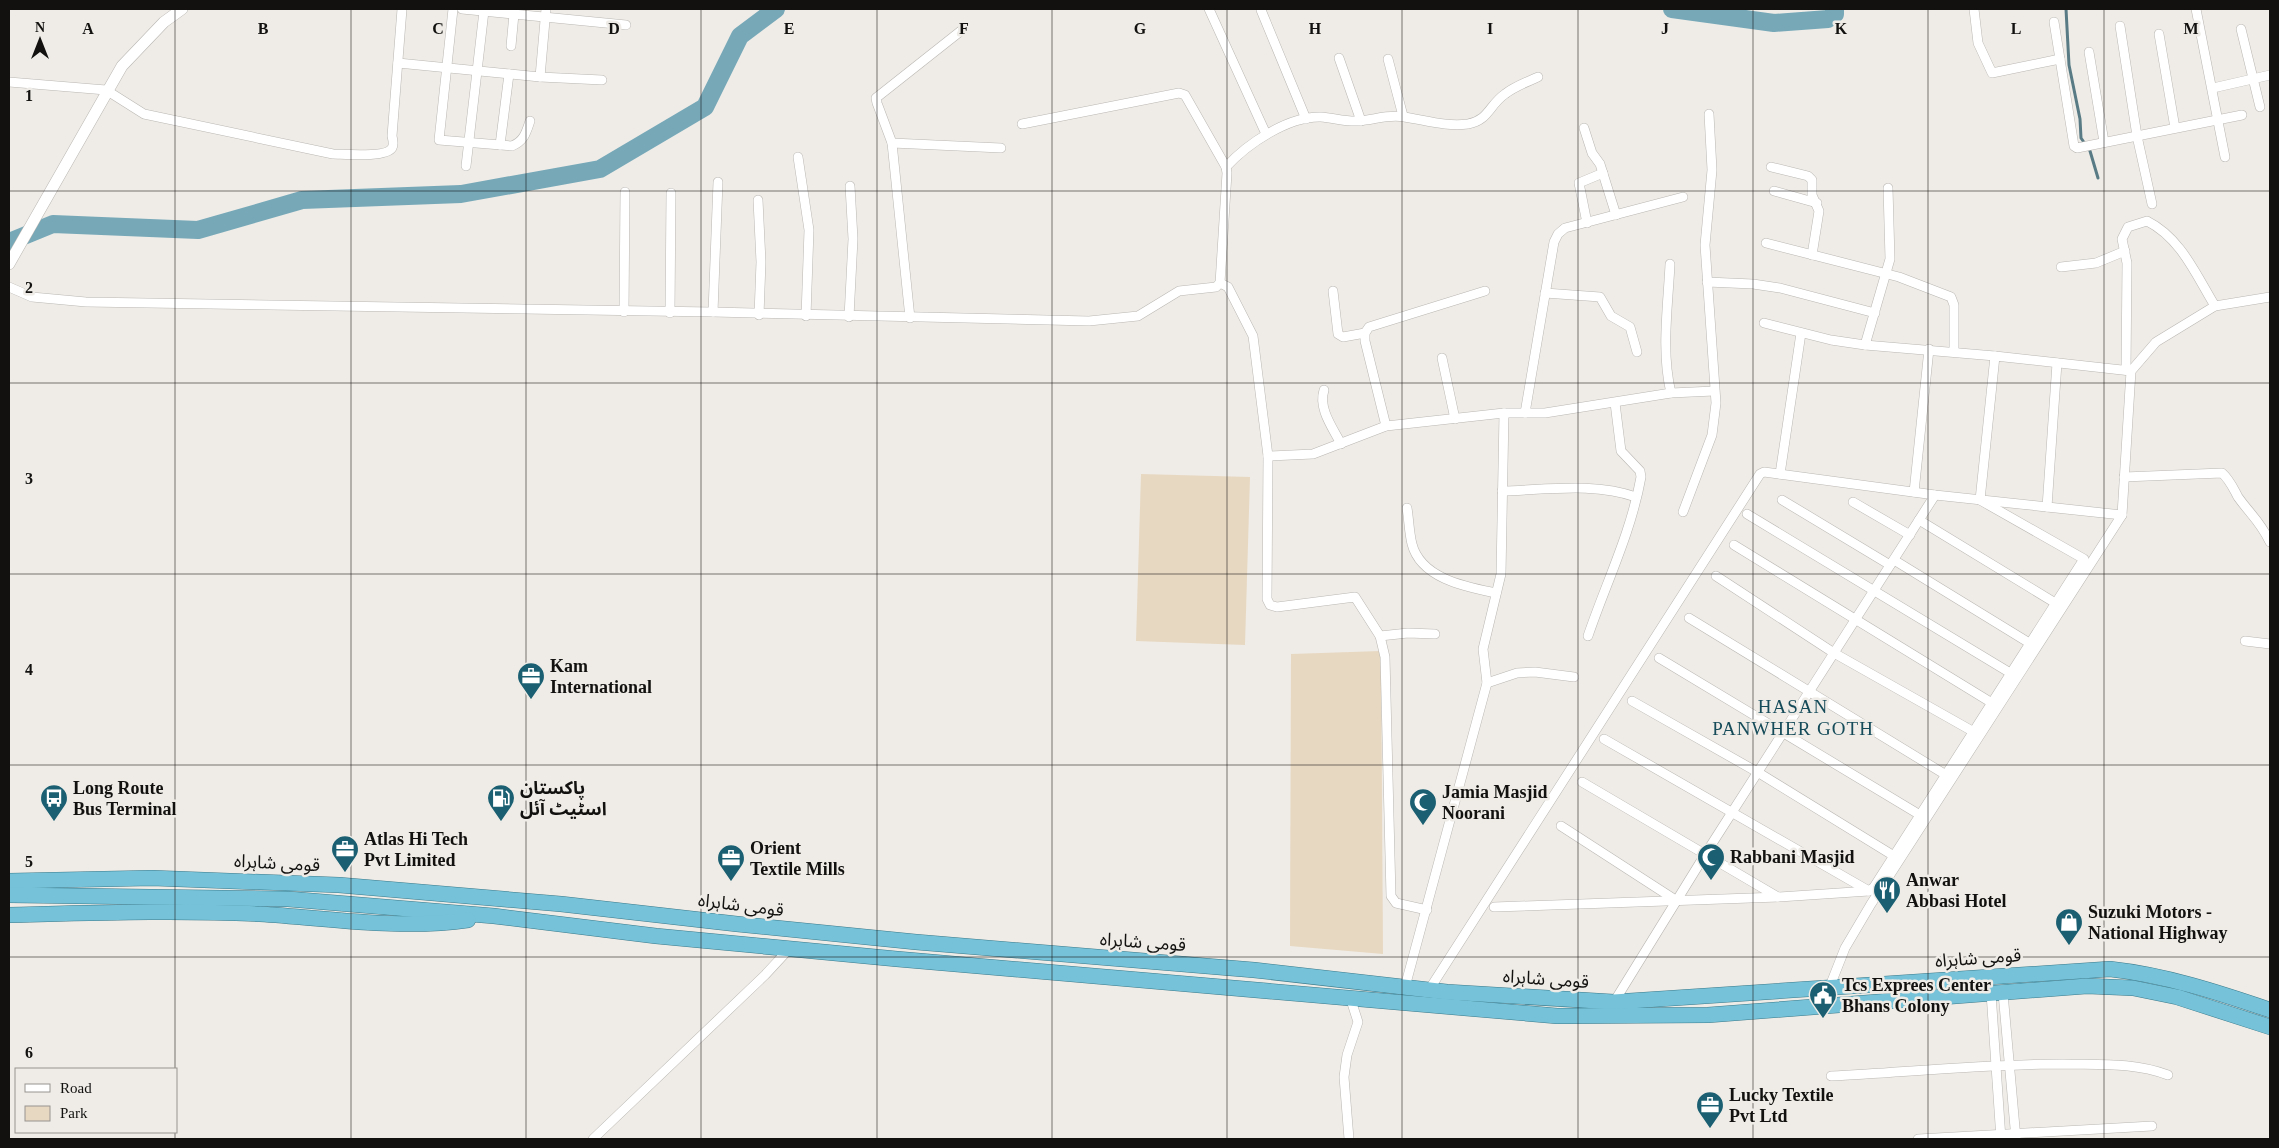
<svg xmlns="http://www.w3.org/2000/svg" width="2279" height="1148" font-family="'Times New Roman','Noto Sans Arabic',serif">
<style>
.green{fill:#e7d8c1}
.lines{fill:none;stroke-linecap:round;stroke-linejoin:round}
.stream{stroke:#587b85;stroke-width:3}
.river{stroke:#76a8b8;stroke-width:18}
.minor-casing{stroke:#bab7b3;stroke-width:10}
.tertiary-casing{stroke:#bab7b3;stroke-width:12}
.trunk-casing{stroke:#3c7a8b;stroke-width:16}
.minor{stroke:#fff;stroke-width:9}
.tertiary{stroke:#fff;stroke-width:11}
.trunk{stroke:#76c2d8;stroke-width:15}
.grid{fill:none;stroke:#12110f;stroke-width:1;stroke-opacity:0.55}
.labels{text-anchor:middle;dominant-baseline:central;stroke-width:5;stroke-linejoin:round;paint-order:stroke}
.poi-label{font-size:18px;font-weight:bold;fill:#12110f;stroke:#efece7;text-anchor:start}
.street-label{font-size:18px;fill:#12110f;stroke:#efece7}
.neighbourhood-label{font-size:19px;letter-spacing:1px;fill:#164c5a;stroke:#efece7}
.grid-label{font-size:16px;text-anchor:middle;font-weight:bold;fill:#12110f;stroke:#efece7;stroke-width:5;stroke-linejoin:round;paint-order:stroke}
</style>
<rect width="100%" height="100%" fill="#efece7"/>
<!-- green -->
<g class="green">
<polygon points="1141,474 1250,477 1245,645 1136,641"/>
<polygon points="1381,651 1383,954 1290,946 1291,654"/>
</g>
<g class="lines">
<!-- stream -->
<polyline class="stream" points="2066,9 2069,65 2080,119 2081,138 2090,151 2098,178"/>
<!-- river -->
<g class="river">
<polyline points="1672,9 1774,23 1828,19 1835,14 1835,9"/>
<polyline points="9,242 53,224 198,230 302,200 461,194 600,169 705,107 740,36 776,9"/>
</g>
<!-- minor casing -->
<g class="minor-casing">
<g id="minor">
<path d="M453 9 439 140 512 146C524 141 526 133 530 121"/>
<polyline points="462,9 626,25"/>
<polyline points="1209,9 1266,134"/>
<polyline points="1974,9 1978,43 1992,73 2060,59"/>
<polyline points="2196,9 2225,157"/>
<polyline points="1261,10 1306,119"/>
<polyline points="2054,22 2074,146 2077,148 2242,115"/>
<polyline points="2120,26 2137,136 2152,204"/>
<polyline points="2241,29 2260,107"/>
<polyline points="2159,34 2175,128"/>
<polyline points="511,46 514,14"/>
<polyline points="2089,52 2104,142"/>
<polyline points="1339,58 1361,121"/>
<polyline points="1388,59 1403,116"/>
<polyline points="398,63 540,77 602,80"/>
<polyline points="540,77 546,9"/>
<path d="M9 82 106 90 144 114 333 154C343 154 386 158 392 148 394 145 393 140 392 136L402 9"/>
<polyline points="2213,88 2270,75"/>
<polyline points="1022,124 1179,93 1185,95 1226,167 1227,173 1220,283"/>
<polyline points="1584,128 1592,153 1600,164 1616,215"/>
<polyline points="892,143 1001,148"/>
<polyline points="500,145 509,74"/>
<polyline points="798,157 809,230 806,316"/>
<polyline points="466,166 484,11"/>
<path d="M1226 167C1247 144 1288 116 1321 117 1334 118 1346 122 1359 121 1374 120 1388 114 1404 117 1425 120 1446 127 1468 124 1489 120 1489 105 1505 94 1515 86 1527 82 1538 77"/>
<polyline points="1771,167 1808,176 1812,180 1812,195 1819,211 1812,255"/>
<polyline points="1774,191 1817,203"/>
<polyline points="758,200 761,262 759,315"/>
<polyline points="1587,223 1579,183 1603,173"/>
<polyline points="1766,243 1899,277 1951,297 1954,305 1954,352"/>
<path d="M1670 264C1668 306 1661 352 1671 393"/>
<polyline points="2061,267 2096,263 2125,251"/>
<polyline points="1707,282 1753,284 1780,288 1875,313"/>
<polyline points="9,287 32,297 86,302 713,312 1089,321 1138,316 1179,291 1216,287 1220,283 1228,287 1253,336 1268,456 1267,599 1270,605 1277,607 1355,597 1380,636 1385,657 1391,896 1396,903 1427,910"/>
<polyline points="1333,291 1338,334 1343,337 1365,333"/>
<polyline points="1545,293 1600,297 1611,316 1630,327 1637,352"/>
<polyline points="624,312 625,192"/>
<polyline points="713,312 718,182"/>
<polyline points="670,313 671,193"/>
<polyline points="849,317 853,239 850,186"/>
<polyline points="910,318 892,143 877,103 876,98 962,30"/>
<polyline points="1764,323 1831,340 1865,345 1995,356"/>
<polyline points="1865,345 1890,259 1888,188"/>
<polyline points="1442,358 1455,419"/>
<path d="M2126 370 2127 263 2122 239 2128 227 2147 221C2181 238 2196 275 2215 306"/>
<path d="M1324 390C1318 409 1333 428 1341 444"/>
<polyline points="1525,413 1554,242 1558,234 1565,228 1683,197"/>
<polyline points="1386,426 1365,341 1365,333 1369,327 1485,291"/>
<polyline points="1268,456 1313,454 1386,426 1504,413 1545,413 1671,393 1714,391"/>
<polyline points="1780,474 1801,333"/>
<path d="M2124 477 2222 473C2230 480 2233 488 2238 497 2250 514 2260 521 2270 542"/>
<path d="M1502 491C1546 490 1594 482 1636 497"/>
<polyline points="1914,492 1929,349"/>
<polyline points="1782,500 1890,565"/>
<polyline points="1853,502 1910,535"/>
<polyline points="2047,507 2057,363"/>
<path d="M1407 508C1409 520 1409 532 1412 544 1421 579 1467 587 1496 593"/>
<polyline points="1683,512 1712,435 1716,403 1705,245 1712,170 1709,114"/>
<polyline points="1747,514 2012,674"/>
<polyline points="2122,515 2131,371 2156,342 2215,306 2270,297"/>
<polyline points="1919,520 2057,604"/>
<polyline points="1734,545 1992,703"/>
<polyline points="1894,560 2031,644"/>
<polyline points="1716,576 1834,653 1974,732"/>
<polyline points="1689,618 1946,775"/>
<polyline points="1380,636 1408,633 1435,634"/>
<path d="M1588 636C1606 583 1631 533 1641 477L1640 471 1621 451 1615 403"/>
<polyline points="2245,641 2270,644"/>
<polyline points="1659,658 1920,815"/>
<polyline points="1487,683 1517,673 1535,672 1574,677"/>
<polyline points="1632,701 1759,773 1894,856"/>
<polyline points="1604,739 1869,891"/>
<polyline points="1582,782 1778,897"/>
<polyline points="1561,826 1677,901"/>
<polyline points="1494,907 1779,897 1869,891 1874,887 2084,559 1980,500 1995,356 2131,371"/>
<polyline points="1405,987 1487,683 1483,649 1501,574 1504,413"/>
<polyline points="1429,990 1760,474 1764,472 1935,495 2122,515 1871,904 1845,948 1830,986"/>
<polyline points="1991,993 2001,1139"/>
<polyline points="2003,993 2016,1139"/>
<polyline points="1614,1002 1706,853 1935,495"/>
<path d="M1831 1076C1908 1072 1985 1064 2063 1064 2099 1065 2133 1062 2168 1075"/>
<polyline points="593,1139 765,975 790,948"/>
<polyline points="1349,1139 1344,1077 1347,1055 1358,1022 1350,997"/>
<polyline points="1918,1139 2152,1126"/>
</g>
</g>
<!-- tertiary casing -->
<g class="tertiary-casing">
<polyline id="tertiary" points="9,264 122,66 164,22 182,9"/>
</g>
<!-- trunk casing -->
<g class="trunk-casing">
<g id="trunk">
<path d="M9 881 152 878 339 885 561 904 737 924 916 942 1254 970 1447 992 1614 1002 2110 969C2165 975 2217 992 2270 1010"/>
<polyline points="9,895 288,899 494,916 656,936 897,959 1557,1016 1708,1015 2087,986 2133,988 2177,997 2270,1027"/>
<path d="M9 915C92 913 177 910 260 914 328 918 400 930 468 920"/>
</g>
</g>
<!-- minor -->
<use href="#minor" class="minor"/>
<!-- tertiary -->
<use href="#tertiary" class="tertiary"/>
<!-- trunk -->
<use href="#trunk" class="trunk"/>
</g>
<!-- grid -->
<path class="grid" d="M175 9V1069M351 9V1139M526 9V1139M701 9V1139M877 9V1139M1052 9V1139M1227 9V1139M1402 9V1139M1578 9V1139M1753 9V1139M1928 9V1139M2104 9V1139M9 191H2270M9 383H2270M9 574H2270M9 765H2270M9 957H2270M175 1132V1139"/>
<!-- icons -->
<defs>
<g id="office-pin" transform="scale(1.4375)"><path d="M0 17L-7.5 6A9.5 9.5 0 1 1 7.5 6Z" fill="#1b6072" stroke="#efece7"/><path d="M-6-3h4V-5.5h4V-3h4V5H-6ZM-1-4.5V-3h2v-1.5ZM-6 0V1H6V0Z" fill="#fff"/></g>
<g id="bus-pin" transform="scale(1.4375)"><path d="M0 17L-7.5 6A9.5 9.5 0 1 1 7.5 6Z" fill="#1b6072" stroke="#efece7"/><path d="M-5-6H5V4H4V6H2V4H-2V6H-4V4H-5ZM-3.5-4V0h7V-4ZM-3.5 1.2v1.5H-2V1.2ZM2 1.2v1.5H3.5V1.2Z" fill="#fff"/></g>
<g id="fuel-pin" transform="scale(1.4375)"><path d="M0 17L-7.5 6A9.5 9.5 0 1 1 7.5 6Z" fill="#1b6072" stroke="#efece7"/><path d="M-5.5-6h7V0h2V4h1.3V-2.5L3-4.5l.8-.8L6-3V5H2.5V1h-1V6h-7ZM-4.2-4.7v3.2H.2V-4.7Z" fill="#fff"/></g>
<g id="mosque-pin" transform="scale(1.4375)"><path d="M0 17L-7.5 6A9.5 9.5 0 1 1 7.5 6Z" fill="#1b6072" stroke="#efece7"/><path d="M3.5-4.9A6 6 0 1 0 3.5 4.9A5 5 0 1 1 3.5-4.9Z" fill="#fff"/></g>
<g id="restaurant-pin" transform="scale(1.4375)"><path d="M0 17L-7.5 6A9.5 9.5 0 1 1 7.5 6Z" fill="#1b6072" stroke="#efece7"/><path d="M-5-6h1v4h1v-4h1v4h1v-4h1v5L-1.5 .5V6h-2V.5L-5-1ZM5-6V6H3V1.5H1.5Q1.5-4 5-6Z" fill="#fff"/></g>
<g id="shop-pin" transform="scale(1.4375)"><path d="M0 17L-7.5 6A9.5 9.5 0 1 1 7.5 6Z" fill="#1b6072" stroke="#efece7"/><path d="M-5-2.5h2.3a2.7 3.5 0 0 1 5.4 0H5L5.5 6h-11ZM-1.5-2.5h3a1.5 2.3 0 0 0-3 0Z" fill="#fff"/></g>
<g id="civic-pin" transform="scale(1.4375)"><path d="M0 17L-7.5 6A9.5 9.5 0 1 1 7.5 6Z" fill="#1b6072" stroke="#efece7"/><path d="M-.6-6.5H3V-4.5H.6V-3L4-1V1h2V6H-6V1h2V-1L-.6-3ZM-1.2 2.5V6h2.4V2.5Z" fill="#fff"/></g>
</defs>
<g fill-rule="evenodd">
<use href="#office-pin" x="531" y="676"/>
<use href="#bus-pin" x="54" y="798"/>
<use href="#fuel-pin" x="501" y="798"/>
<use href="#mosque-pin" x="1423" y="802"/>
<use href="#office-pin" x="345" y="849"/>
<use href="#mosque-pin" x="1711" y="857"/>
<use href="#office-pin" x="731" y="858"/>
<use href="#restaurant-pin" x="1887" y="890"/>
<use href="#shop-pin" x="2069" y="922"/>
<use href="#civic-pin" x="1823" y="995"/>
<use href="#office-pin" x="1710" y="1105"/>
</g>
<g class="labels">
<!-- poi labels -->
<g class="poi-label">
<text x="550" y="666">Kam<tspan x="550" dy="21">International</tspan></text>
<text x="73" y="788">Long Route<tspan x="73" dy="21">Bus Terminal</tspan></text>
<text x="520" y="788">پاکستان<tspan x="520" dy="21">اسٹیٹ آئل</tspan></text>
<text x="1442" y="792">Jamia Masjid<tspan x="1442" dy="21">Noorani</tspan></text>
<text x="364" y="839">Atlas Hi Tech<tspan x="364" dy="21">Pvt Limited</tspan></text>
<text x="750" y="848">Orient<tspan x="750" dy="21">Textile Mills</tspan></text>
<text x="1730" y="857">Rabbani Masjid</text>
<text x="1906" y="880">Anwar<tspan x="1906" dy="21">Abbasi Hotel</tspan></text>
<text x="2088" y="912">Suzuki Motors -<tspan x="2088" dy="21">National Highway</tspan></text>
<text x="1842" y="985">Tcs Exprees Center<tspan x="1842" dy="21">Bhans Colony</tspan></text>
<text x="1729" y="1095">Lucky Textile<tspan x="1729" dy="21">Pvt Ltd</tspan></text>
</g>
<!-- street labels -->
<g class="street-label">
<text transform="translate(277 863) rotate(3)">قومی شاہراہ</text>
<text transform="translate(741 905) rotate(7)">قومی شاہراہ</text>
<text transform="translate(1143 942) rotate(4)">قومی شاہراہ</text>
<text transform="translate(1978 958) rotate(-4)">قومی شاہراہ</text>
<text transform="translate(1546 979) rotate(4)">قومی شاہراہ</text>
</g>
<!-- neighbourhood labels -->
<g class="neighbourhood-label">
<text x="1793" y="706">HASAN<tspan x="1793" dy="22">PANWHER GOTH</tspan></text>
</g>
</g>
<g class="grid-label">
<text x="88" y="34">A</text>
<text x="263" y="34">B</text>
<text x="438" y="34">C</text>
<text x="614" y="34">D</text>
<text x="789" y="34">E</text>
<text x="964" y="34">F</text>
<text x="1140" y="34">G</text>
<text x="1315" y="34">H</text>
<text x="1490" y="34">I</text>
<text x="1665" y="34">J</text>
<text x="1841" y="34">K</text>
<text x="2016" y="34">L</text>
<text x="2191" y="34">M</text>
<text x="29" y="101">1</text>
<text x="29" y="293">2</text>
<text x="29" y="484">3</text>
<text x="29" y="675">4</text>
<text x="29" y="867">5</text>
<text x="29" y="1058">6</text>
</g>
<!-- border -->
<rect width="2279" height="1148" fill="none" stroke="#12110f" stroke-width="20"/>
<!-- legend -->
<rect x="15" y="1068" width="162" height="65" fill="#efece7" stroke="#979491"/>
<rect x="25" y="1084" width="25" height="8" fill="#ffffff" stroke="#979491"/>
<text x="60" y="1093" font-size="15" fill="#12110f">Road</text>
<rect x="25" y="1106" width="25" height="15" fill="#e7d8c1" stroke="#979491"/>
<text x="60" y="1118" font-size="15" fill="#12110f">Park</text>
<!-- north arrow -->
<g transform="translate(40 40)" stroke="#efece7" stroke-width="4" paint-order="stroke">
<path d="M0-4L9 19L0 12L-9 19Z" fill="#12110f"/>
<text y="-8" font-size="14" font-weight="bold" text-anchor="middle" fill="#12110f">N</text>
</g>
</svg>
